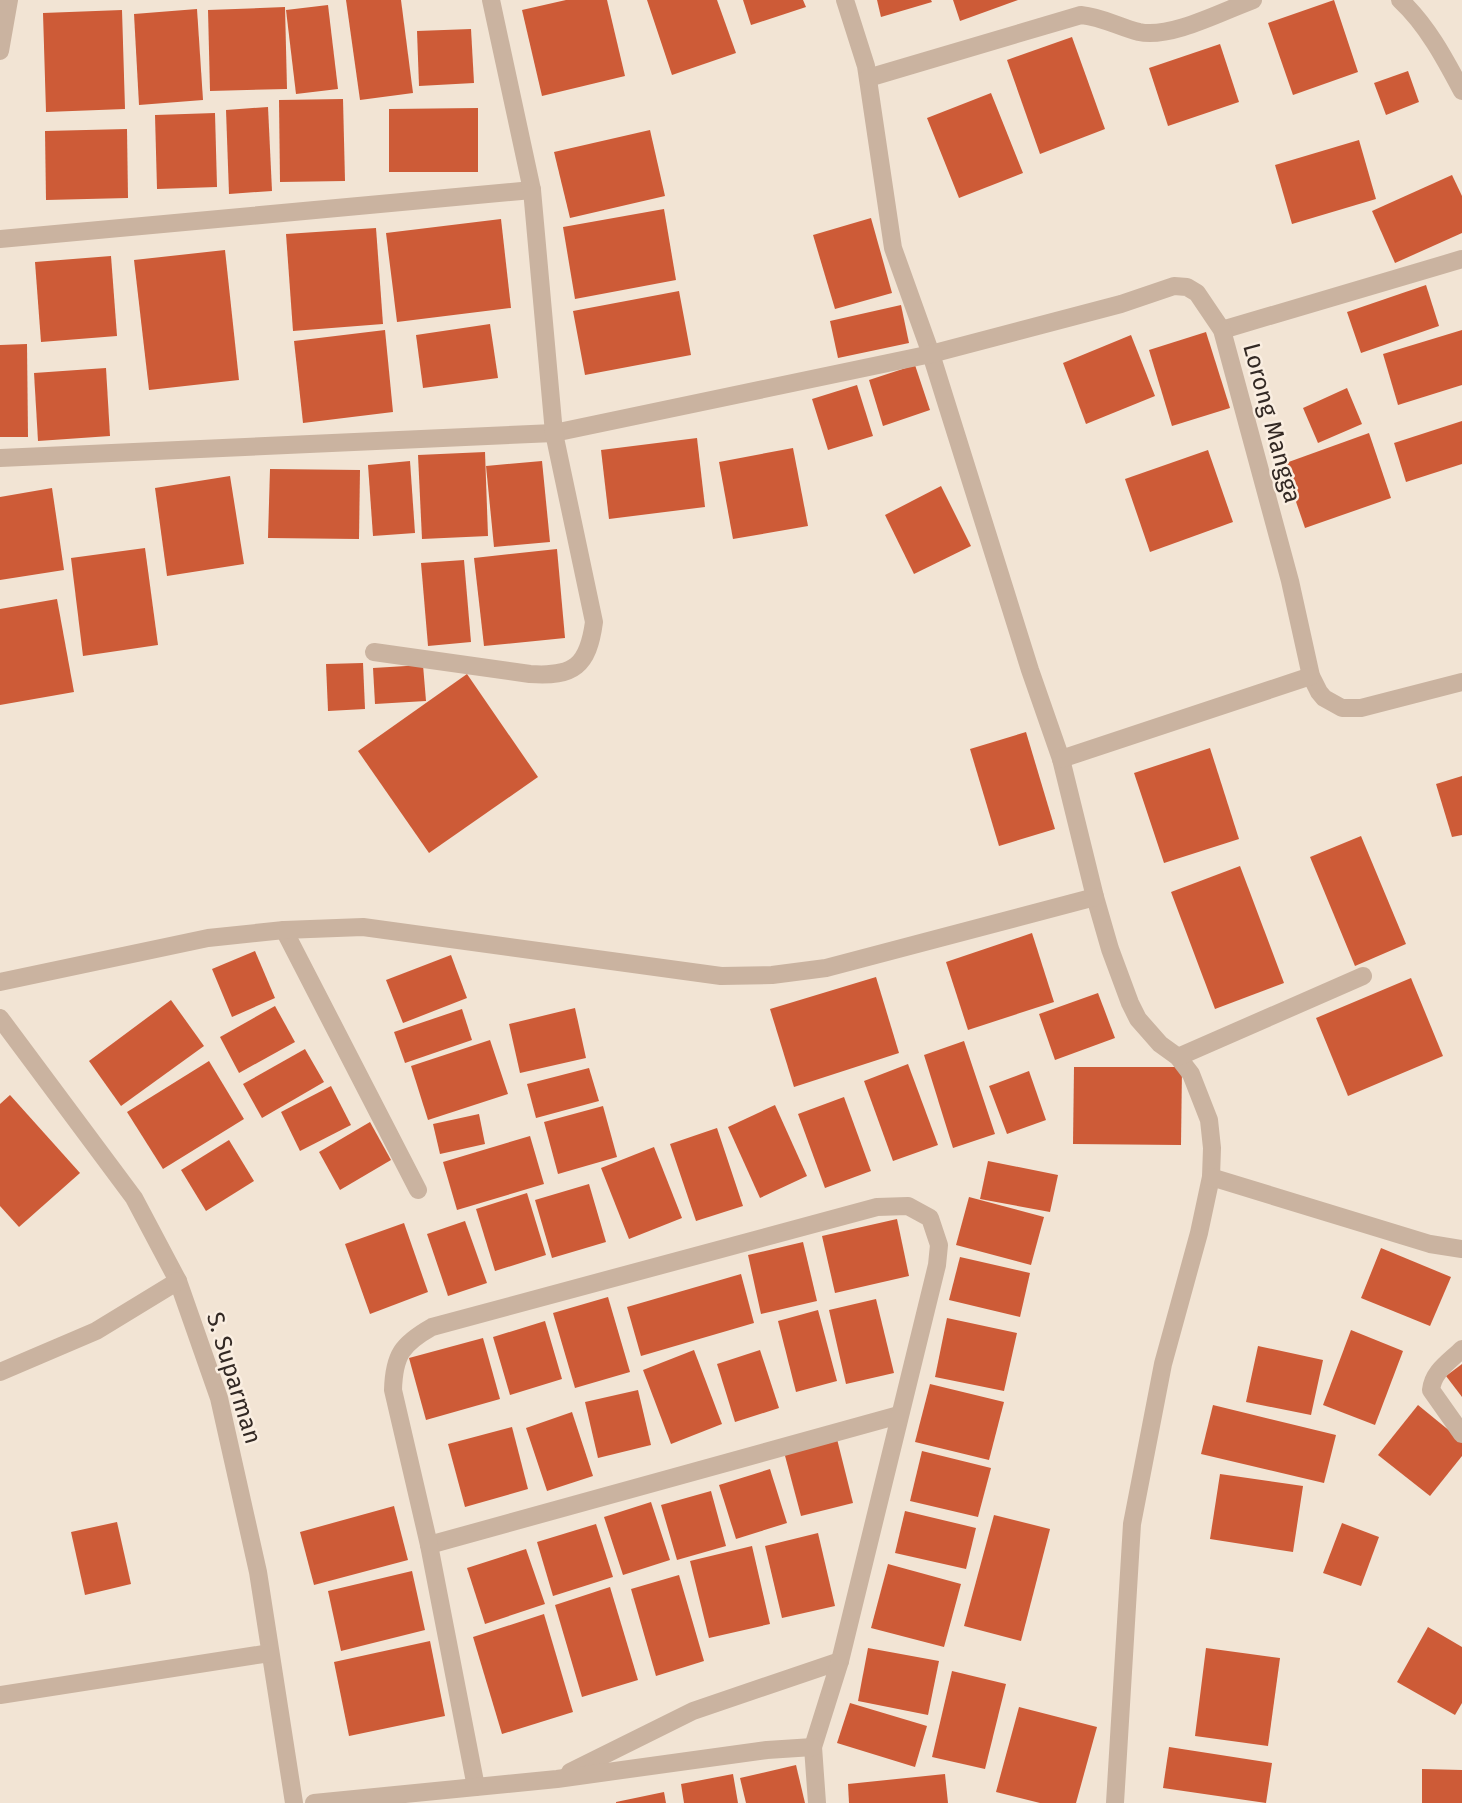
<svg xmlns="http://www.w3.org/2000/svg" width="1462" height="1803" font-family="'Fira Sans',sans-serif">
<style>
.building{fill:#cd5b37}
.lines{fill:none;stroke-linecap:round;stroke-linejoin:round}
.minor{stroke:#cab3a0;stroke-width:18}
.labels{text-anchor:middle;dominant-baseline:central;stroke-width:5;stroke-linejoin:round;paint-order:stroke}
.street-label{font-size:24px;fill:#332924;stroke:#faeee1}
</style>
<rect width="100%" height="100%" fill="#f2e4d4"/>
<!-- building -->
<g class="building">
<polygon points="346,0 401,0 413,93 360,100"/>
<polygon points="566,0 607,0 625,76 542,96 522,10"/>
<polygon points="647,0 717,0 736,53 672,75"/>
<polygon points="743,0 803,0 806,7 751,25"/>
<polygon points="877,0 931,0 932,2 881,17"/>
<polygon points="953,0 1018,0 960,21"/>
<polygon points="1334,0 1358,72 1293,95 1268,23"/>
<polygon points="328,5 338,89 296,94 286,10"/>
<polygon points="285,7 287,89 210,91 208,10"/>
<polygon points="197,9 203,100 139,105 134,14"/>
<polygon points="122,10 125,109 46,112 43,13"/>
<polygon points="471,29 474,83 419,86 417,31"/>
<polygon points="1072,37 1105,129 1040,154 1007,60"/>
<polygon points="1220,44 1239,102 1168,126 1149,68"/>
<polygon points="1408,71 1419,102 1386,115 1374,83"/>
<polygon points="991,93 1023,173 959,198 927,118"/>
<polygon points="343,99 345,181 280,182 279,100"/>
<polygon points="268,107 272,191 229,194 226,110"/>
<polygon points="478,108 478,172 389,172 389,109"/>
<polygon points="215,113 217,187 157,189 155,115"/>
<polygon points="127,129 128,198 46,200 45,131"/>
<polygon points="650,130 665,196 570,218 554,152"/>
<polygon points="1359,140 1376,199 1292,224 1275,165"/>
<polygon points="1452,175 1462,196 1462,233 1395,263 1372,211"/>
<polygon points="664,209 676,280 575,299 563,227"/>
<polygon points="871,218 892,293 835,309 813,235"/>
<polygon points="501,219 511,308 397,322 386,233"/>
<polygon points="376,228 383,324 293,331 286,234"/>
<polygon points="225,250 239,380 149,390 134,260"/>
<polygon points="111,256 117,336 41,342 35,262"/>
<polygon points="1426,285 1439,326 1361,353 1347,312"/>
<polygon points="679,291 691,355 585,375 573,311"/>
<polygon points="901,305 909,343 838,358 830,321"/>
<polygon points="490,324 498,378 423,388 416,335"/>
<polygon points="385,330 393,412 303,423 294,341"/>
<polygon points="1462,330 1462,385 1398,405 1383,354"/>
<polygon points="1206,332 1230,408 1172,426 1149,350"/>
<polygon points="1131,335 1155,396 1086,424 1063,363"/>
<polygon points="27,344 28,437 0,437 0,345"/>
<polygon points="915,365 930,410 883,426 869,380"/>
<polygon points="106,368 110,436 38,441 34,373"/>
<polygon points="857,385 873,436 828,450 812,399"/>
<polygon points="1347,388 1362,424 1318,443 1303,408"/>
<polygon points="1462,421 1462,464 1406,482 1394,443"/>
<polygon points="1369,433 1391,498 1305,528 1283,464"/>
<polygon points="697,438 705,507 609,519 601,450"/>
<polygon points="793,448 808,526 733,539 719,462"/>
<polygon points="1208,450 1233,522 1150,552 1125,479"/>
<polygon points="485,452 488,536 422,539 418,455"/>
<polygon points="410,461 415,533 373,536 368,465"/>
<polygon points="542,461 550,542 494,547 486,466"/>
<polygon points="270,469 360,470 359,539 268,538"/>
<polygon points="230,476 244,564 167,576 155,488"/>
<polygon points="941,486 971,546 914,574 885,515"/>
<polygon points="52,488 64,570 0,580 0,497"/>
<polygon points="145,548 158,645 83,656 71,558"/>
<polygon points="557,549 565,638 484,646 474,558"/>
<polygon points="464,560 471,642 428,646 421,563"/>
<polygon points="57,599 74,692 0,705 0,609"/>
<polygon points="363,663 365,709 328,711 326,664"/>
<polygon points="423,665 426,701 375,704 373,668"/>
<polygon points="467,674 538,777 429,853 358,751"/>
<polygon points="1026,732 1055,829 999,846 970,749"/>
<polygon points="1210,748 1239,839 1164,863 1134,773"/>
<polygon points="1462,776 1462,835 1452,837 1436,784"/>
<polygon points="1361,836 1406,944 1355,966 1310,857"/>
<polygon points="1240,866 1284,983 1215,1009 1171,892"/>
<polygon points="1032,933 1054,1002 968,1030 946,962"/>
<polygon points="255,951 275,998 232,1017 212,969"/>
<polygon points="451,955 467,998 403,1023 386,980"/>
<polygon points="876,977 899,1053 794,1087 770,1009"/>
<polygon points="1411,978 1443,1056 1348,1096 1316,1018"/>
<polygon points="1098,993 1115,1038 1055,1060 1039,1014"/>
<polygon points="171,1000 204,1046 121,1106 89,1061"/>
<polygon points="275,1006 295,1042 239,1073 220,1037"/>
<polygon points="575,1008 586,1058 520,1073 509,1024"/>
<polygon points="462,1009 472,1040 405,1063 394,1032"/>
<polygon points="490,1040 508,1094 428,1120 411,1066"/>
<polygon points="964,1041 995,1134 953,1148 924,1055"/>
<polygon points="305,1049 324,1082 262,1118 243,1084"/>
<polygon points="209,1061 244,1119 163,1169 127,1112"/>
<polygon points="908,1064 938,1145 893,1161 864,1081"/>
<polygon points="1074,1067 1182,1067 1181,1145 1073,1144"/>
<polygon points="589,1068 599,1101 536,1118 527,1084"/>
<polygon points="1029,1071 1046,1120 1007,1134 989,1086"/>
<polygon points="331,1086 351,1125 300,1151 281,1112"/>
<polygon points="10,1095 80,1173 19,1227 0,1206 0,1104"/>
<polygon points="844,1097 871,1171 825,1188 798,1114"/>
<polygon points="775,1105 807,1176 760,1198 728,1127"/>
<polygon points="603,1106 617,1157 558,1174 544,1122"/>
<polygon points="479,1114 485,1144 440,1154 433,1124"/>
<polygon points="370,1122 391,1160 340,1190 319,1152"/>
<polygon points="717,1128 743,1206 696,1221 670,1144"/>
<polygon points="530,1136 544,1184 457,1210 443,1162"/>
<polygon points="229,1140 254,1181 206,1211 181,1170"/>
<polygon points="654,1147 682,1218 629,1239 601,1168"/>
<polygon points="988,1161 1058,1175 1050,1212 980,1199"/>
<polygon points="589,1184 606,1242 552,1258 535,1200"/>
<polygon points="527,1193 546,1255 495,1271 476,1209"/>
<polygon points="969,1197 1044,1217 1031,1265 956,1245"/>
<polygon points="897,1219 909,1276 835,1293 822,1236"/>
<polygon points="465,1221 487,1283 448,1296 427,1234"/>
<polygon points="404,1223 428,1292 370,1314 345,1244"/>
<polygon points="803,1242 817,1301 761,1314 748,1255"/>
<polygon points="1381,1248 1451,1277 1430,1326 1361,1298"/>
<polygon points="960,1257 1030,1273 1020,1317 949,1300"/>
<polygon points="741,1274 754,1323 641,1356 627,1307"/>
<polygon points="608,1297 630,1372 575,1388 553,1313"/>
<polygon points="876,1299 894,1373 846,1384 829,1310"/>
<polygon points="818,1310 837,1381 796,1392 778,1321"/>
<polygon points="947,1318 1017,1333 1004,1391 935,1377"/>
<polygon points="545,1321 562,1379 510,1395 493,1337"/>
<polygon points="1351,1330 1403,1351 1375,1425 1323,1405"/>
<polygon points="483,1338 500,1399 426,1420 409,1358"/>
<polygon points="1258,1346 1323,1360 1311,1415 1246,1402"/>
<polygon points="694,1350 722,1424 671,1444 643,1370"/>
<polygon points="760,1350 779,1408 735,1422 717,1364"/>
<polygon points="1462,1364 1462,1397 1446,1376"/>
<polygon points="930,1384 1004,1402 989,1460 915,1442"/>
<polygon points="638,1390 651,1445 598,1458 585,1402"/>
<polygon points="1213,1405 1336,1435 1324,1483 1201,1454"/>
<polygon points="1418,1405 1462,1441 1462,1456 1430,1496 1378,1455"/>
<polygon points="572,1412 593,1476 547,1491 526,1428"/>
<polygon points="512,1427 528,1489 465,1507 448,1444"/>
<polygon points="837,1439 853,1503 801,1516 784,1452"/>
<polygon points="922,1451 991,1468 978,1517 910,1501"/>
<polygon points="770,1469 787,1523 736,1539 719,1485"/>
<polygon points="1220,1474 1303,1486 1293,1552 1210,1539"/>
<polygon points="711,1491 726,1546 677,1560 661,1505"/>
<polygon points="651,1502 670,1560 623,1575 604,1517"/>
<polygon points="394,1506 408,1560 314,1585 300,1532"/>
<polygon points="905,1511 976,1528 966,1569 895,1553"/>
<polygon points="994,1515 1050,1529 1021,1641 964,1626"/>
<polygon points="117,1522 131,1584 85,1595 71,1532"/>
<polygon points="1342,1523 1379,1537 1361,1586 1323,1573"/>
<polygon points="596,1524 613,1577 553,1596 537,1542"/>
<polygon points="818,1533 835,1606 782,1618 765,1546"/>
<polygon points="752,1546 770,1624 709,1638 690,1561"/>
<polygon points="526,1549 545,1604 485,1624 467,1568"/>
<polygon points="888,1564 961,1584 944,1647 871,1628"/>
<polygon points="412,1571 425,1630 341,1651 328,1591"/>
<polygon points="679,1575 704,1661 656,1676 631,1589"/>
<polygon points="610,1587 638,1680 582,1697 555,1605"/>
<polygon points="544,1614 573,1712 502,1734 473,1637"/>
<polygon points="1428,1627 1462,1647 1462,1703 1455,1715 1397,1682"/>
<polygon points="430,1641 445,1716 349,1736 334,1662"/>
<polygon points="868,1648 939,1661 928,1715 858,1701"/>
<polygon points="1206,1648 1280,1658 1268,1746 1195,1736"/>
<polygon points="952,1671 1006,1684 985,1769 932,1757"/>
<polygon points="850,1703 927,1726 915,1767 837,1743"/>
<polygon points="1019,1707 1097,1727 1076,1803 1040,1803 996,1792"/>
<polygon points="1169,1747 1272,1763 1266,1803 1163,1788"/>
<polygon points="796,1765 805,1803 746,1803 740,1778"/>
<polygon points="1422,1769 1462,1770 1462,1803 1422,1803"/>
<polygon points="733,1774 738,1803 684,1803 681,1784"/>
<polygon points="945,1774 948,1803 849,1803 848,1784"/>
<polygon points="664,1792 666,1803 616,1803 616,1802"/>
</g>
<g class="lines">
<!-- minor -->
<g class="minor">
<polyline points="845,0 866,66 893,248 931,354 1030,670 1061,759 1095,897 1110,949 1130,1003 1138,1019 1160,1044 1178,1057 1191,1074 1209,1120 1212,1148 1211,1177 1199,1233 1163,1364 1132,1524 1115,1803"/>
<path d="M1400 0C1427 25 1445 59 1462 91"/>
<polyline points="0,51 9,0"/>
<path d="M868 78 1081 15C1102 17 1119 27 1139 32 1170 39 1223 11 1253 0"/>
<polyline points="0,239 532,190"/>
<polyline points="1222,330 1462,259"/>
<polyline points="0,458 554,433 931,354 1121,304 1174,286 1187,287 1197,293 1222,330 1290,581 1311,676 1319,692 1324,698 1342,708 1361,708 1462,682"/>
<path d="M374 652 530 674C574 677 588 666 594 622L554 433 532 190 491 0"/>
<polyline points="1061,759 1311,676"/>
<polyline points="284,930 418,1190"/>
<polyline points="0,982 208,938 284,930 363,927 721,976 772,975 826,968 1095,897"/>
<polyline points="0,1018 134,1198 178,1281 219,1398 258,1572 294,1803"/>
<polyline points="1178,1057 1363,976"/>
<polyline points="1211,1177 1430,1244 1462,1249"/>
<path d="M1462 1349C1449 1362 1433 1371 1431 1390L1462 1434"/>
<polyline points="0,1372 96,1331 178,1281"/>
<polyline points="429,1545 899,1415"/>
<polyline points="0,1695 270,1653"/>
<polyline points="570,1772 693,1711 840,1661"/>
<path d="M476 1787 429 1545 393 1390C394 1355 402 1344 432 1327L877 1207 908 1206 930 1218 939 1245 937 1265 840 1661 813 1747 817 1803"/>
<polyline points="314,1803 557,1779 767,1750 813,1747"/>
</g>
</g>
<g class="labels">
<!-- street labels -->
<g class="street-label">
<text transform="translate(1272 423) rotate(75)">Lorong Mangga</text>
<text transform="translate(234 1378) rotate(73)">S. Suparman</text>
</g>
</g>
</svg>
